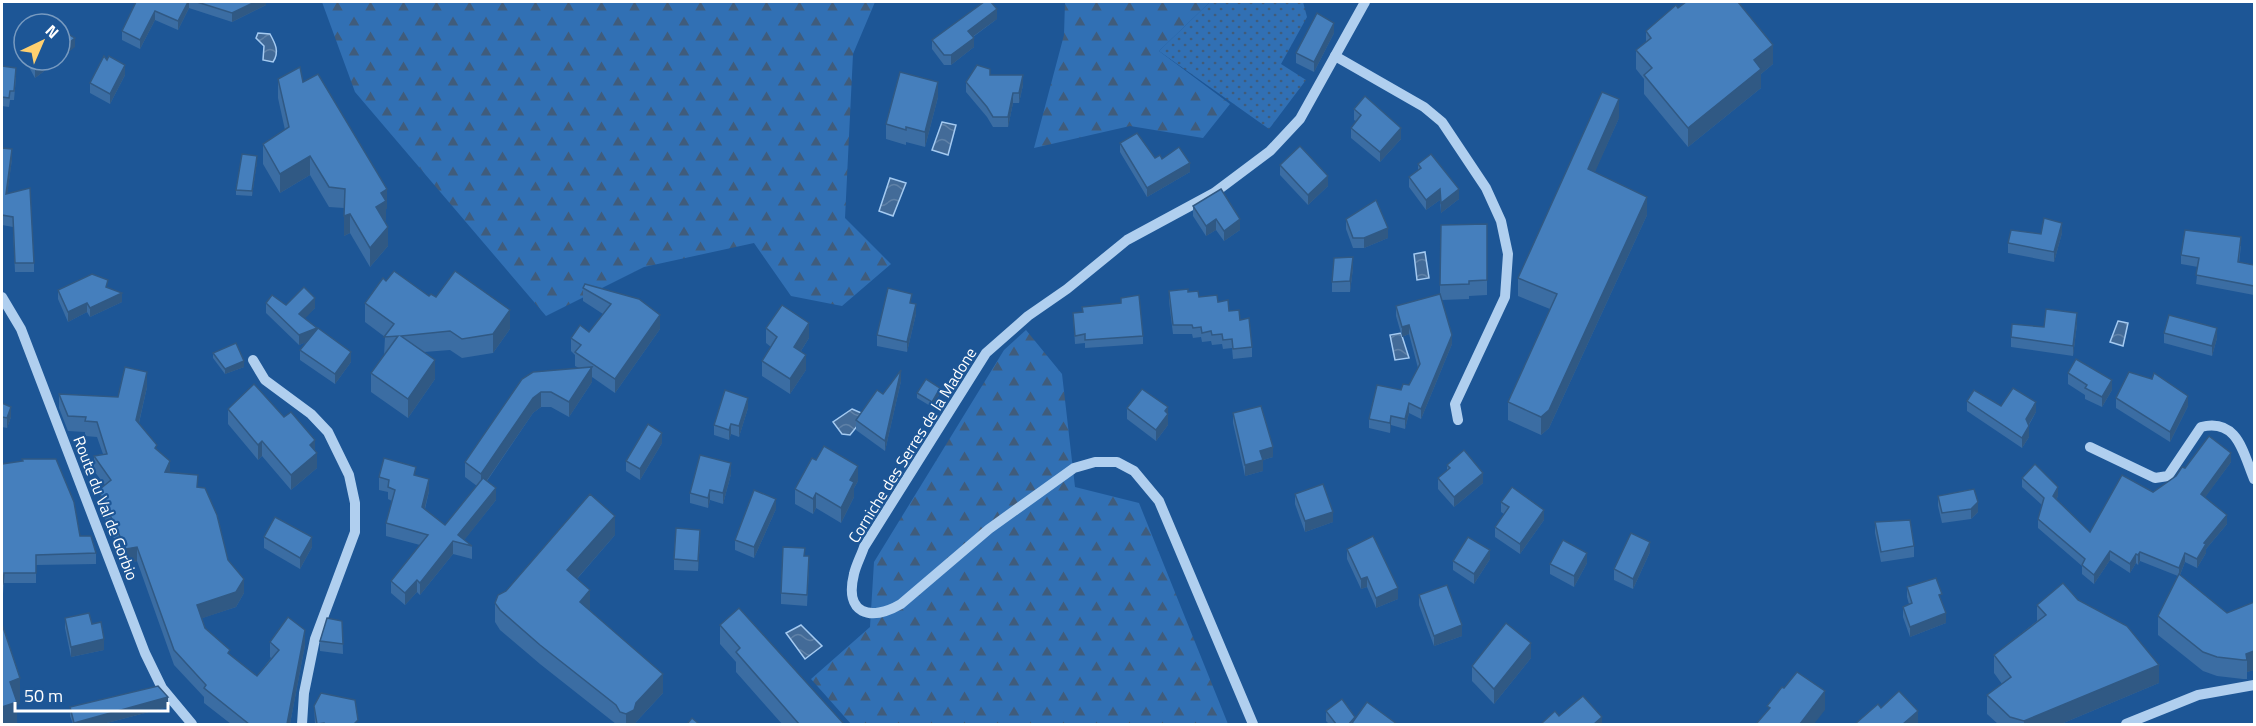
<svg xmlns="http://www.w3.org/2000/svg" width="2256" height="726" font-family="'Titillium Web',sans-serif">
<style>
.forest{fill:url(#forest-firs)}
.park{fill:url(#park-dots)}
.water{fill:url(#water-waves);stroke:#a4caf1;stroke-width:1.5}
.lines{fill:none;stroke-linecap:round;stroke-linejoin:round}
.minor{stroke:#b0cfef;stroke-width:10}
.wall{fill:#3b6da3}
.shaded-wall{fill:#305984}
.building{fill:#457fbd;stroke:#305984;stroke-width:1.5}
.labels{text-anchor:middle;dominant-baseline:central;stroke-width:4.5;stroke-linejoin:round;paint-order:stroke}
.street-label{font-size:16px;fill:#fff;stroke:#1d5696}
</style>
<defs>
<pattern id="forest-firs" width="22" height="20" patternUnits="userSpaceOnUse" patternTransform="scale(1.5)"><rect width="22" height="20" fill="#3170b4"/><path d="M5 1l3.5 6h-7zM16 11l3.5 6h-7z" fill="#405c7b"/></pattern>
<pattern id="park-dots" width="8" height="8" patternUnits="userSpaceOnUse" patternTransform="scale(1.5)"><rect width="8" height="8" fill="#3170b4"/><path d="M2 2h.1M6 6h.1" fill="none" stroke="#405c7b" stroke-width="1.8" stroke-linecap="round"/></pattern>
<pattern id="water-waves" width="16" height="10" patternUnits="userSpaceOnUse" patternTransform="scale(1.5)"><rect width="16" height="10" fill="#436b98"/><path d="M0 5q4-4 8 0t8 0" fill="none" stroke="#5f81a7"/></pattern>
</defs>
<rect width="100%" height="100%" fill="#1d5696"/>
<!-- forest -->
<g class="forest">
<polygon points="322,2 875,2 853,54 845,218 891,264 842,306 791,296 754,243 644,267 546,316 355,92"/>
<polygon points="1065,2 1210,2 1159,51 1230,104 1203,138 1130,126 1034,148 1064,35"/>
<polygon points="1026,330 1062,374 1075,487 1139,503 1228,724 851,724 811,679 870,627 874,562 1004,350"/>
</g>
<!-- park -->
<polygon class="park" points="1210,2 1303,2 1307,17 1281,64 1306,80 1269,129 1159,51"/>
<!-- water -->
<g class="water">
<path d="M258 33 270 34C275 43 280 52 273 62L263 60 264 46 256 38Z"/>
<polygon points="942,122 956,125 948,155 932,150"/>
<polygon points="890,178 906,183 893,216 879,211"/>
<polygon points="1425,252 1429,278 1417,280 1414,254"/>
<polygon points="2118,321 2128,323 2123,346 2110,342"/>
<polygon points="1401,333 1409,358 1395,360 1390,335"/>
<polygon points="852,409 866,415 850,435 842,434 833,422"/>
<polygon points="801,625 822,646 805,659 786,633"/>
</g>
<g class="lines">
<!-- minor -->
<g class="minor">
<polyline points="1335,56 1424,107 1442,122 1486,188 1501,221 1508,254 1505,297 1455,404 1458,420"/>
<polyline points="2,297 21,329 145,653 162,688 192,724"/>
<polyline points="253,360 265,380 311,414 328,432 349,475 355,503 355,532 315,639 304,693 302,724"/>
<path d="M2090 447 2155 478 2168 476 2201 427C2238 418 2243 453 2254 479"/>
<path d="M1253 724 1159 501 1134 471 1117 462H1095L1074 468 989 529 901 604C870 622 844 614 854 574 856 565 861 556 864 547L986 353 1028 316 1067 289 1127 240 1214 193 1270 151 1300 119 1365 2"/>
<polyline points="2126,724 2198,695 2254,685"/>
</g>
</g>
<!-- wall -->
<g class="wall">
<polygon points="136,2 266,2 266,5 232,22 189,8 178,30 155,20 140,49 122,40 122,31"/>
<polygon points="1678,8 1773,64 1761,74 1761,88 1688,147 1644,94 1644,79 1636,69 1636,50 1646,42 1646,31"/>
<polygon points="997,19 973,37 974,47 951,65 944,65 932,49 932,40"/>
<polygon points="1334,33 1314,72 1296,63 1296,53"/>
<polygon points="25,60 59,60 35,78"/>
<polygon points="107,60 125,75 110,104 90,93 90,83"/>
<polygon points="2,66 16,77 14,100 10,100 9,107 2,106"/>
<polygon points="990,75 1023,85 1019,103 1013,103 1008,127 993,127 987,117 966,92 966,82"/>
<polygon points="278,79 303,82 387,209 386,209 386,220 384,221 388,246 370,267 350,233 344,236 344,208 329,207 310,175 280,193 263,164 263,144 285,130 278,98"/>
<polygon points="938,97 925,147 906,142 906,145 886,139 886,124"/>
<polygon points="1354,109 1401,139 1380,162 1351,138 1351,128 1356,121 1354,120"/>
<polygon points="1619,118 1594,173 1647,215 1549,428 1541,435 1508,420 1508,402 1550,309 1518,296 1518,278"/>
<polygon points="1120,143 1155,158 1162,159 1190,172 1147,197 1120,152"/>
<polygon points="2,148 12,159 7,194 34,263 34,272 15,272 13,227 2,225"/>
<polygon points="257,161 252,196 236,195 236,190"/>
<polygon points="1418,164 1459,199 1441,213 1440,200 1426,210 1409,187 1409,177 1418,170"/>
<polygon points="1280,165 1328,186 1308,205 1280,175"/>
<polygon points="1193,206 1240,230 1224,241 1216,230 1206,236 1193,216"/>
<polygon points="1346,219 1388,238 1364,248 1353,248 1346,229"/>
<polygon points="1487,224 1487,295 1469,296 1469,299 1442,300 1452,344 1421,419 1409,413 1405,429 1391,425 1390,433 1369,428 1369,419 1401,390 1409,385 1418,368 1409,334 1402,337 1396,316 1396,306 1440,295 1440,285"/>
<polygon points="2062,233 2054,262 2008,253 2008,243 2041,234"/>
<polygon points="2241,246 2239,263 2254,265 2254,295 2196,284 2198,267 2181,264 2181,255"/>
<polygon points="1353,268 1350,292 1332,292 1332,282"/>
<polygon points="386,281 429,296 436,297 510,329 493,353 462,358 450,350 424,352 435,379 408,418 371,392 371,373 384,355 385,337 365,322 365,303"/>
<polygon points="108,287 122,302 90,317 87,312 68,322 58,299 58,290"/>
<polygon points="583,288 660,329 615,393 592,377 592,382 569,417 551,407 541,407 533,413 487,481 496,500 464,540 472,546 472,559 453,554 420,595 417,592 405,605 391,593 391,581 420,545 386,536 386,523 392,501 388,499 388,492 379,490 379,477 416,475 429,491 425,509 445,525 477,486 465,477 465,462 522,379 579,368 575,366 575,355 571,351 571,338 589,332 603,314 583,301"/>
<polygon points="1169,291 1188,292 1199,297 1218,302 1240,320 1252,347 1252,357 1233,359 1232,348 1223,349 1222,344 1212,345 1211,341 1202,342 1201,337 1193,338 1192,334 1173,334 1169,301"/>
<polygon points="266,303 315,308 304,318 351,362 335,384 300,360 300,350 306,342 299,345 266,313"/>
<polygon points="912,304 916,314 907,352 877,346 877,335"/>
<polygon points="1082,307 1143,336 1143,344 1085,348 1085,343 1075,344 1073,313 1082,312"/>
<polygon points="2077,324 2073,356 2011,347 2011,337 2044,327"/>
<polygon points="766,328 809,338 801,351 806,370 790,394 762,376 762,361 771,347 766,343"/>
<polygon points="2164,333 2217,338 2212,356 2164,343"/>
<polygon points="213,353 244,367 225,374 213,358"/>
<polygon points="2068,373 2112,390 2102,407 2085,399 2085,395 2068,384"/>
<polygon points="901,381 885,451 856,430 856,420 883,394"/>
<polygon points="147,387 139,423 157,450 170,473 198,487 228,560 244,593 236,607 202,618 205,628 230,655 257,676 271,658 270,657 270,642 305,645 290,724 231,724 204,703 204,697 174,665 137,561 126,564 100,509 100,489 105,485 94,471 94,456 103,454 97,437 85,436 85,432 68,431 59,408 59,394 118,397"/>
<polygon points="917,393 940,393 932,407 917,398"/>
<polygon points="2116,398 2188,406 2170,442 2116,408"/>
<polygon points="1967,401 2036,412 2029,425 2029,437 2022,448 1967,411"/>
<polygon points="2,403 11,417 7,428 2,427"/>
<polygon points="1168,407 1168,425 1156,441 1127,419 1127,408"/>
<polygon points="748,408 739,437 731,434 729,440 714,435 714,425"/>
<polygon points="228,409 315,451 317,468 291,490 262,456 258,460 228,424"/>
<polygon points="1233,413 1273,457 1263,460 1263,471 1245,476 1233,423"/>
<polygon points="662,443 640,480 626,471 626,461"/>
<polygon points="22,459 80,536 96,553 96,564 36,565 36,583 4,583 3,594 2,594 2,464 22,461"/>
<polygon points="2231,462 2205,497 2227,524 2206,549 2206,553 2197,568 2185,562 2180,575 2227,613 2254,602 2254,670 2247,672 2247,679 2243,679 2217,676 2203,671 2158,635 2158,616 2178,576 2140,561 2138,565 2136,563 2130,573 2110,560 2094,584 2082,574 2082,566 2038,528 2038,519 2042,505 2022,487 2022,478 2058,496 2056,500 2090,532 2153,492 2176,476 2185,468"/>
<polygon points="1447,465 1483,483 1454,507 1438,489 1438,478 1447,471"/>
<polygon points="731,474 723,504 710,500 708,508 690,503 690,493"/>
<polygon points="858,481 854,488 854,497 841,523 816,508 813,514 795,504 795,489"/>
<polygon points="1974,489 1978,512 1971,519 1942,523 1938,506 1938,496"/>
<polygon points="1295,494 1333,522 1305,532 1295,504"/>
<polygon points="1501,502 1544,520 1520,554 1495,537 1495,527 1504,514 1501,512"/>
<polygon points="776,509 754,558 735,550 735,540"/>
<polygon points="1875,522 1914,546 1914,557 1881,562 1875,533"/>
<polygon points="615,535 577,579 590,610 663,693 636,722 636,724 616,724 540,664 500,630 495,622 495,603"/>
<polygon points="264,537 312,547 300,569 264,548"/>
<polygon points="700,540 698,571 674,570 674,559"/>
<polygon points="1347,549 1398,599 1376,608 1367,587 1361,589 1347,559"/>
<polygon points="1650,552 1633,589 1614,580 1614,569"/>
<polygon points="805,556 809,566 807,606 781,604 781,593"/>
<polygon points="1490,559 1474,584 1453,570 1453,561"/>
<polygon points="1587,563 1574,587 1550,574 1550,564"/>
<polygon points="1907,587 1942,603 1946,623 1910,637 1903,617 1903,607 1909,604 1907,597"/>
<polygon points="1419,595 1462,636 1434,646 1419,605"/>
<polygon points="2078,600 2159,683 2061,724 1998,724 1987,714 1987,695 2002,684 1994,673 1994,655 2037,621 2037,605"/>
<polygon points="65,618 92,624 104,650 71,657 65,628"/>
<polygon points="342,621 343,654 320,651 320,641"/>
<polygon points="720,625 844,724 782,724 736,672 736,662 720,644"/>
<polygon points="1531,658 1494,704 1472,681 1472,666"/>
<polygon points="314,706 358,724 315,724"/>
<polygon points="70,707 168,707 103,724 73,724 70,716"/>
<polygon points="1326,711 1355,718 1397,724 1329,724 1326,721"/>
</g>
<!-- shaded-wall -->
<g class="shaded-wall">
<polygon points="188,2 189,2 189,8 178,30 178,21"/>
<polygon points="255,2 266,2 266,5 232,22 232,13"/>
<polygon points="997,9 997,19 968,40 968,31"/>
<polygon points="155,11 155,20 140,49 140,40"/>
<polygon points="1334,23 1334,33 1314,72 1314,62"/>
<polygon points="75,38 75,47 60,59 60,50"/>
<polygon points="974,38 974,47 951,65 951,55"/>
<polygon points="1773,45 1773,64 1761,74 1761,88 1688,147 1688,128 1754,60"/>
<polygon points="47,60 59,60 35,78 35,69"/>
<polygon points="125,65 125,75 110,104 110,94"/>
<polygon points="1023,75 1023,85 1019,103 1019,93"/>
<polygon points="938,82 938,97 925,147 925,132"/>
<polygon points="1013,93 1013,103 1008,127 1008,117"/>
<polygon points="1619,99 1619,118 1588,188 1588,169"/>
<polygon points="1401,128 1401,139 1380,162 1380,152"/>
<polygon points="12,149 12,159 6,204 6,194"/>
<polygon points="257,156 257,161 252,196 252,191"/>
<polygon points="310,156 310,175 280,193 280,174"/>
<polygon points="1190,163 1190,172 1147,197 1147,188"/>
<polygon points="1328,176 1328,186 1308,205 1308,195"/>
<polygon points="387,189 387,209 386,209 386,220 376,227 376,207 381,193"/>
<polygon points="1440,189 1440,200 1426,210 1426,200"/>
<polygon points="1459,189 1459,199 1441,213 1441,203"/>
<polygon points="1647,197 1647,215 1549,428 1541,435 1541,417"/>
<polygon points="350,214 350,233 344,236 344,216"/>
<polygon points="1216,219 1216,230 1206,236 1206,226"/>
<polygon points="1240,219 1240,230 1224,241 1224,231"/>
<polygon points="2062,223 2062,233 2054,262 2054,252"/>
<polygon points="388,227 388,246 370,267 370,248"/>
<polygon points="1388,228 1388,238 1364,248 1364,238"/>
<polygon points="1353,257 1353,268 1350,292 1350,281"/>
<polygon points="122,293 122,302 90,317 90,308"/>
<polygon points="315,298 315,308 299,325 299,314"/>
<polygon points="87,303 87,312 68,322 68,312"/>
<polygon points="916,304 916,314 907,352 907,342"/>
<polygon points="510,310 510,329 493,353 493,334"/>
<polygon points="2077,313 2077,324 2073,356 2073,346"/>
<polygon points="660,315 660,329 615,393 615,379"/>
<polygon points="809,323 809,338 794,362 794,347"/>
<polygon points="1409,325 1409,334 1402,337 1402,327"/>
<polygon points="317,328 317,338 299,345 299,335"/>
<polygon points="2217,328 2217,338 2212,356 2212,346"/>
<polygon points="1452,335 1452,344 1421,419 1421,409"/>
<polygon points="351,352 351,362 335,384 335,374"/>
<polygon points="806,355 806,370 790,394 790,379"/>
<polygon points="435,360 435,379 408,418 408,399"/>
<polygon points="244,361 244,367 225,374 225,369"/>
<polygon points="592,367 592,382 569,417 569,402"/>
<polygon points="901,370 901,381 885,451 885,441"/>
<polygon points="147,372 147,387 136,435 136,420"/>
<polygon points="2112,380 2112,390 2102,407 2102,397"/>
<polygon points="940,388 940,393 932,407 932,402"/>
<polygon points="541,392 541,407 533,413 481,489 481,474 533,398"/>
<polygon points="2188,396 2188,406 2170,442 2170,432"/>
<polygon points="748,398 748,408 739,437 739,426"/>
<polygon points="2036,402 2036,412 2026,429 2026,419"/>
<polygon points="1409,403 1409,413 1405,429 1405,419"/>
<polygon points="11,407 11,417 7,428 7,418"/>
<polygon points="1168,407 1168,425 1156,441 1156,430 1165,411"/>
<polygon points="1391,416 1391,425 1390,433 1390,423"/>
<polygon points="731,424 731,434 729,440 729,430"/>
<polygon points="2029,426 2029,437 2022,448 2022,438"/>
<polygon points="662,433 662,443 640,480 640,469"/>
<polygon points="315,440 315,455 317,453 317,468 291,490 291,475 310,445"/>
<polygon points="262,441 262,456 258,460 258,445"/>
<polygon points="1273,447 1273,457 1260,461 1260,451"/>
<polygon points="2231,453 2231,462 2201,503 2201,494"/>
<polygon points="1263,460 1263,471 1245,476 1245,465"/>
<polygon points="170,461 170,476 165,472"/>
<polygon points="731,463 731,474 723,504 723,493"/>
<polygon points="858,466 858,481 854,488 854,497 841,523 841,508 850,480"/>
<polygon points="1483,473 1483,483 1454,507 1454,497"/>
<polygon points="429,479 429,491 422,519 422,507"/>
<polygon points="2058,487 2058,496 2053,505 2053,496"/>
<polygon points="496,488 496,500 462,543 458,535"/>
<polygon points="710,490 710,500 708,508 708,498"/>
<polygon points="816,493 816,508 813,514 813,499"/>
<polygon points="776,499 776,509 754,558 754,547"/>
<polygon points="1978,502 1978,512 1971,519 1971,509"/>
<polygon points="1544,510 1544,520 1520,554 1520,544"/>
<polygon points="1333,512 1333,522 1305,532 1305,521"/>
<polygon points="2227,515 2227,524 2206,549 2206,553 2197,568 2197,559 2204,543"/>
<polygon points="615,516 615,535 567,590 567,570"/>
<polygon points="700,530 700,540 698,571 698,561"/>
<polygon points="312,537 312,547 300,569 300,558"/>
<polygon points="453,541 453,554 420,595 420,583"/>
<polygon points="1650,542 1650,552 1633,589 1633,579"/>
<polygon points="137,547 137,561 126,564 126,549"/>
<polygon points="1490,550 1490,559 1474,584 1474,574"/>
<polygon points="2110,551 2110,560 2094,584 2094,575"/>
<polygon points="2140,552 2140,561 2138,565 2138,555"/>
<polygon points="1587,553 1587,563 1574,587 1574,576"/>
<polygon points="2185,553 2185,562 2179,577 2179,568"/>
<polygon points="2136,554 2136,563 2130,573 2130,564"/>
<polygon points="1367,577 1367,587 1361,589 1361,579"/>
<polygon points="244,579 244,593 236,607 197,620 197,605"/>
<polygon points="417,580 417,592 405,605 405,593"/>
<polygon points="1398,588 1398,599 1376,608 1376,598"/>
<polygon points="590,590 590,610 580,621 580,602"/>
<polygon points="1946,613 1946,623 1910,637 1910,627"/>
<polygon points="1462,625 1462,636 1434,646 1434,636"/>
<polygon points="305,630 305,645 290,724 287,724"/>
<polygon points="104,639 104,650 71,657 71,647"/>
<polygon points="1531,643 1531,658 1494,704 1494,689"/>
<polygon points="2254,651 2254,670 2247,672 2247,660 2246,654"/>
<polygon points="2159,665 2159,683 2061,724 2024,724 2024,721"/>
<polygon points="663,674 663,693 636,722 636,724 626,724 626,714"/>
<polygon points="20,678 20,704 17,705 17,724 2,724 2,707 10,682"/>
<polygon points="1825,691 1825,710 1814,724 1800,724"/>
<polygon points="168,697 168,707 103,724 74,724 74,723"/>
<polygon points="1918,711 1918,724 1903,724"/>
<polygon points="1602,717 1602,724 1594,724"/>
</g>
<!-- building -->
<g class="building">
<polygon points="136,2 188,2 178,21 155,11 140,40 122,31"/>
<polygon points="197,2 255,2 232,13"/>
<polygon points="984,2 991,2 997,9 968,31 974,38 951,55 944,55 932,40"/>
<polygon points="1686,2 1738,2 1773,45 1754,60 1761,69 1688,128 1644,75 1652,68 1636,50 1651,38 1646,31 1676,5 1678,8"/>
<polygon points="1317,13 1334,23 1314,62 1296,53"/>
<polygon points="60,29 75,38 60,50"/>
<polygon points="104,56 107,60 109,56 125,65 110,94 90,83"/>
<polygon points="30,60 47,60 35,69"/>
<polygon points="977,65 990,69 990,75 1023,75 1019,93 1013,93 1008,117 993,117 987,107 966,82"/>
<polygon points="2,66 16,68 14,91 10,91 9,98 2,97"/>
<polygon points="300,67 303,82 318,74 387,189 381,193 386,201 376,207 388,227 370,248 350,214 344,216 345,189 329,187 310,156 280,174 263,144 289,127 278,79"/>
<polygon points="900,72 938,82 925,132 906,127 906,130 886,124"/>
<polygon points="1602,92 1619,99 1588,169 1647,197 1549,410 1541,417 1508,402 1557,294 1518,278"/>
<polygon points="1365,96 1401,128 1380,152 1351,128 1361,115 1354,109"/>
<polygon points="1137,133 1155,158 1160,155 1162,159 1179,147 1190,163 1147,188 1120,143"/>
<polygon points="1300,146 1328,176 1308,195 1280,165"/>
<polygon points="2,148 12,149 6,194 30,188 34,263 15,263 13,217 2,215"/>
<polygon points="242,154 257,156 252,191 236,190"/>
<polygon points="1431,154 1459,189 1441,203 1440,189 1426,200 1409,177 1421,168 1418,164"/>
<polygon points="1221,189 1240,219 1224,231 1216,219 1206,226 1193,206"/>
<polygon points="1376,200 1388,228 1364,238 1353,238 1346,219"/>
<polygon points="2044,218 2062,223 2054,252 2008,243 2011,230 2041,234"/>
<polygon points="1487,224 1487,280 1469,281 1469,284 1440,285 1441,225"/>
<polygon points="2185,230 2241,237 2238,262 2254,265 2254,286 2196,275 2199,258 2181,255"/>
<polygon points="1353,257 1350,281 1332,282 1334,258"/>
<polygon points="394,271 429,296 431,294 436,297 455,271 510,310 493,334 462,339 450,331 401,336 435,360 408,399 371,373 398,336 384,337 394,324 365,303 383,278 386,281"/>
<polygon points="92,274 108,280 106,287 122,293 90,308 87,303 68,312 58,290"/>
<polygon points="585,284 639,299 660,315 615,379 575,352 581,345 571,338 580,325 589,332 611,304 583,288"/>
<polygon points="304,287 315,298 299,314 317,328 299,335 266,303 272,295 286,305"/>
<polygon points="888,288 912,294 910,303 916,304 907,342 877,335"/>
<polygon points="1188,289 1188,292 1198,291 1199,297 1217,295 1218,302 1228,300 1229,311 1239,310 1240,320 1249,318 1252,347 1233,349 1232,339 1223,340 1222,334 1212,335 1211,331 1202,333 1201,327 1193,328 1192,325 1173,325 1169,291"/>
<polygon points="1440,294 1452,335 1421,409 1409,403 1405,419 1391,416 1390,423 1369,419 1377,385 1401,390 1403,384 1409,385 1420,364 1409,325 1402,327 1396,306"/>
<polygon points="1139,295 1143,336 1085,340 1085,334 1075,336 1073,313 1083,312 1082,307 1121,303 1121,298"/>
<polygon points="782,305 809,323 794,347 806,355 790,379 762,361 777,337 766,328"/>
<polygon points="2046,309 2077,313 2073,346 2011,337 2012,324 2044,327"/>
<polygon points="2169,315 2217,328 2212,346 2164,333"/>
<polygon points="318,328 351,352 335,374 300,350"/>
<polygon points="236,343 244,361 225,369 213,353"/>
<polygon points="2076,359 2112,380 2102,397 2085,388 2087,385 2068,373"/>
<polygon points="125,367 147,372 136,420 157,445 155,448 170,461 165,472 198,475 197,487 205,488 217,515 228,560 244,579 236,592 197,605 205,628 230,650 228,653 257,676 279,650 270,642 288,617 305,630 287,724 249,724 204,688 206,685 174,650 137,547 126,549 100,494 100,489 111,480 94,456 107,454 97,422 85,421 86,417 68,416 59,394 118,397"/>
<polygon points="592,367 569,402 551,392 541,392 533,398 481,474 465,462 522,379 533,372"/>
<polygon points="901,370 885,441 856,420 877,390 883,394"/>
<polygon points="2129,372 2152,379 2154,373 2188,396 2170,432 2116,398"/>
<polygon points="926,379 940,388 932,402 917,393"/>
<polygon points="254,384 284,417 291,412 315,440 310,445 317,453 291,475 262,441 258,445 228,409"/>
<polygon points="2013,388 2036,402 2026,419 2029,426 2022,438 1967,401 1974,390 2001,406"/>
<polygon points="1142,389 1168,407 1165,411 1168,414 1156,430 1127,408"/>
<polygon points="725,390 748,398 739,426 731,424 729,430 714,425"/>
<polygon points="2,403 11,407 7,418 2,417"/>
<polygon points="1261,406 1273,447 1260,451 1263,460 1245,465 1233,413"/>
<polygon points="648,424 662,433 640,469 626,461"/>
<polygon points="2209,436 2231,453 2201,494 2227,515 2204,543 2206,544 2197,559 2185,553 2179,568 2140,552 2138,555 2136,554 2130,564 2110,551 2094,575 2082,565 2085,559 2038,519 2044,498 2022,478 2035,464 2058,487 2053,496 2090,532 2122,475 2153,492 2176,476 2182,467 2185,468"/>
<polygon points="824,446 858,466 850,480 854,482 841,508 816,493 813,499 795,489 812,458 816,460"/>
<polygon points="1464,450 1483,473 1454,497 1438,478 1450,468 1447,465"/>
<polygon points="700,455 731,463 723,493 710,490 708,498 690,493"/>
<polygon points="384,458 416,467 414,475 429,479 422,507 445,525 483,478 496,488 458,535 472,546 453,541 420,583 417,580 405,593 391,581 428,535 386,523 395,490 388,487 389,480 379,477"/>
<polygon points="22,459 56,459 74,502 80,536 91,536 96,553 36,555 36,573 4,573 3,584 2,584 2,464 23,461"/>
<polygon points="1323,484 1333,512 1305,521 1295,494"/>
<polygon points="1512,487 1544,510 1520,544 1495,527 1509,507 1501,502"/>
<polygon points="1974,489 1978,502 1971,509 1942,513 1938,496"/>
<polygon points="754,490 776,499 754,547 735,540"/>
<polygon points="590,494 615,516 567,570 590,590 580,602 663,674 636,703 634,710 626,714 620,712 616,705 540,645 500,610 495,603 498,595 506,591"/>
<polygon points="275,517 312,537 300,558 264,537"/>
<polygon points="1910,520 1914,546 1881,552 1875,522"/>
<polygon points="676,528 700,530 698,561 674,559"/>
<polygon points="1631,533 1650,542 1633,579 1614,569"/>
<polygon points="1373,536 1398,588 1376,598 1367,577 1361,579 1347,549"/>
<polygon points="1468,537 1490,550 1474,574 1453,561"/>
<polygon points="1563,540 1587,553 1574,576 1550,564"/>
<polygon points="783,547 805,548 804,556 809,556 807,595 781,593"/>
<polygon points="2179,574 2227,613 2254,602 2254,651 2246,654 2247,660 2243,660 2217,657 2203,652 2158,616"/>
<polygon points="1936,578 1942,594 1939,595 1946,613 1910,627 1903,607 1912,603 1907,587"/>
<polygon points="2063,583 2078,600 2127,626 2159,665 2024,721 2010,717 1987,695 2011,677 1994,655 2046,615 2037,605"/>
<polygon points="1447,585 1462,625 1434,636 1419,595"/>
<polygon points="739,608 844,724 799,724 736,652 740,648 720,625"/>
<polygon points="89,613 92,624 101,622 104,639 71,647 65,618"/>
<polygon points="327,618 342,621 343,644 320,641"/>
<polygon points="1506,623 1531,643 1494,689 1472,666"/>
<polygon points="2,624 20,678 10,682 17,702 2,707"/>
<polygon points="1797,672 1825,691 1800,724 1756,724 1770,708 1767,706 1782,687 1784,688"/>
<polygon points="158,686 168,697 74,723 70,707"/>
<polygon points="1899,691 1918,711 1903,724 1855,724 1878,704 1881,708"/>
<polygon points="321,693 355,700 358,720 354,724 324,724 324,723 317,724 314,706"/>
<polygon points="1583,696 1602,717 1594,724 1543,724 1542,723 1555,711 1559,716"/>
<polygon points="1342,699 1355,717 1349,724 1336,724 1326,711"/>
<polygon points="1367,702 1397,724 1354,724 1352,723"/>
<polygon points="692,718 699,724 687,724"/>
</g>
<g class="labels">
<!-- street labels -->
<g class="street-label">
<text transform="translate(912 445) rotate(-58)">Corniche des Serres de la Madone</text>
<text transform="translate(106 508) rotate(69)">Route du Val de Gorbio</text>
</g>
</g>
<!-- border -->
<rect width="2256" height="726" fill="none" stroke="#ffffff" stroke-width="6"/>
<!-- north arrow -->
<g transform="translate(42 42) rotate(44)"><circle r="28" fill="#1d5696" stroke="#779ac0" stroke-width="1.5"/>
<path d="M0-4.5L10 22L0 15L-10 22Z" fill="#ffd06f"/>
<text y="-9" font-size="16" font-weight="bold" text-anchor="middle" fill="#ffffff">N</text>
</g>
<!-- scale -->
<path d="M15 702v9h153v-9" fill="none" stroke="#ffffff" stroke-width="3"/>
<text x="24" y="702" font-size="18" fill="#ffffff" stroke="#1d5696" stroke-width="4.5" paint-order="stroke">50 m</text>
</svg>
